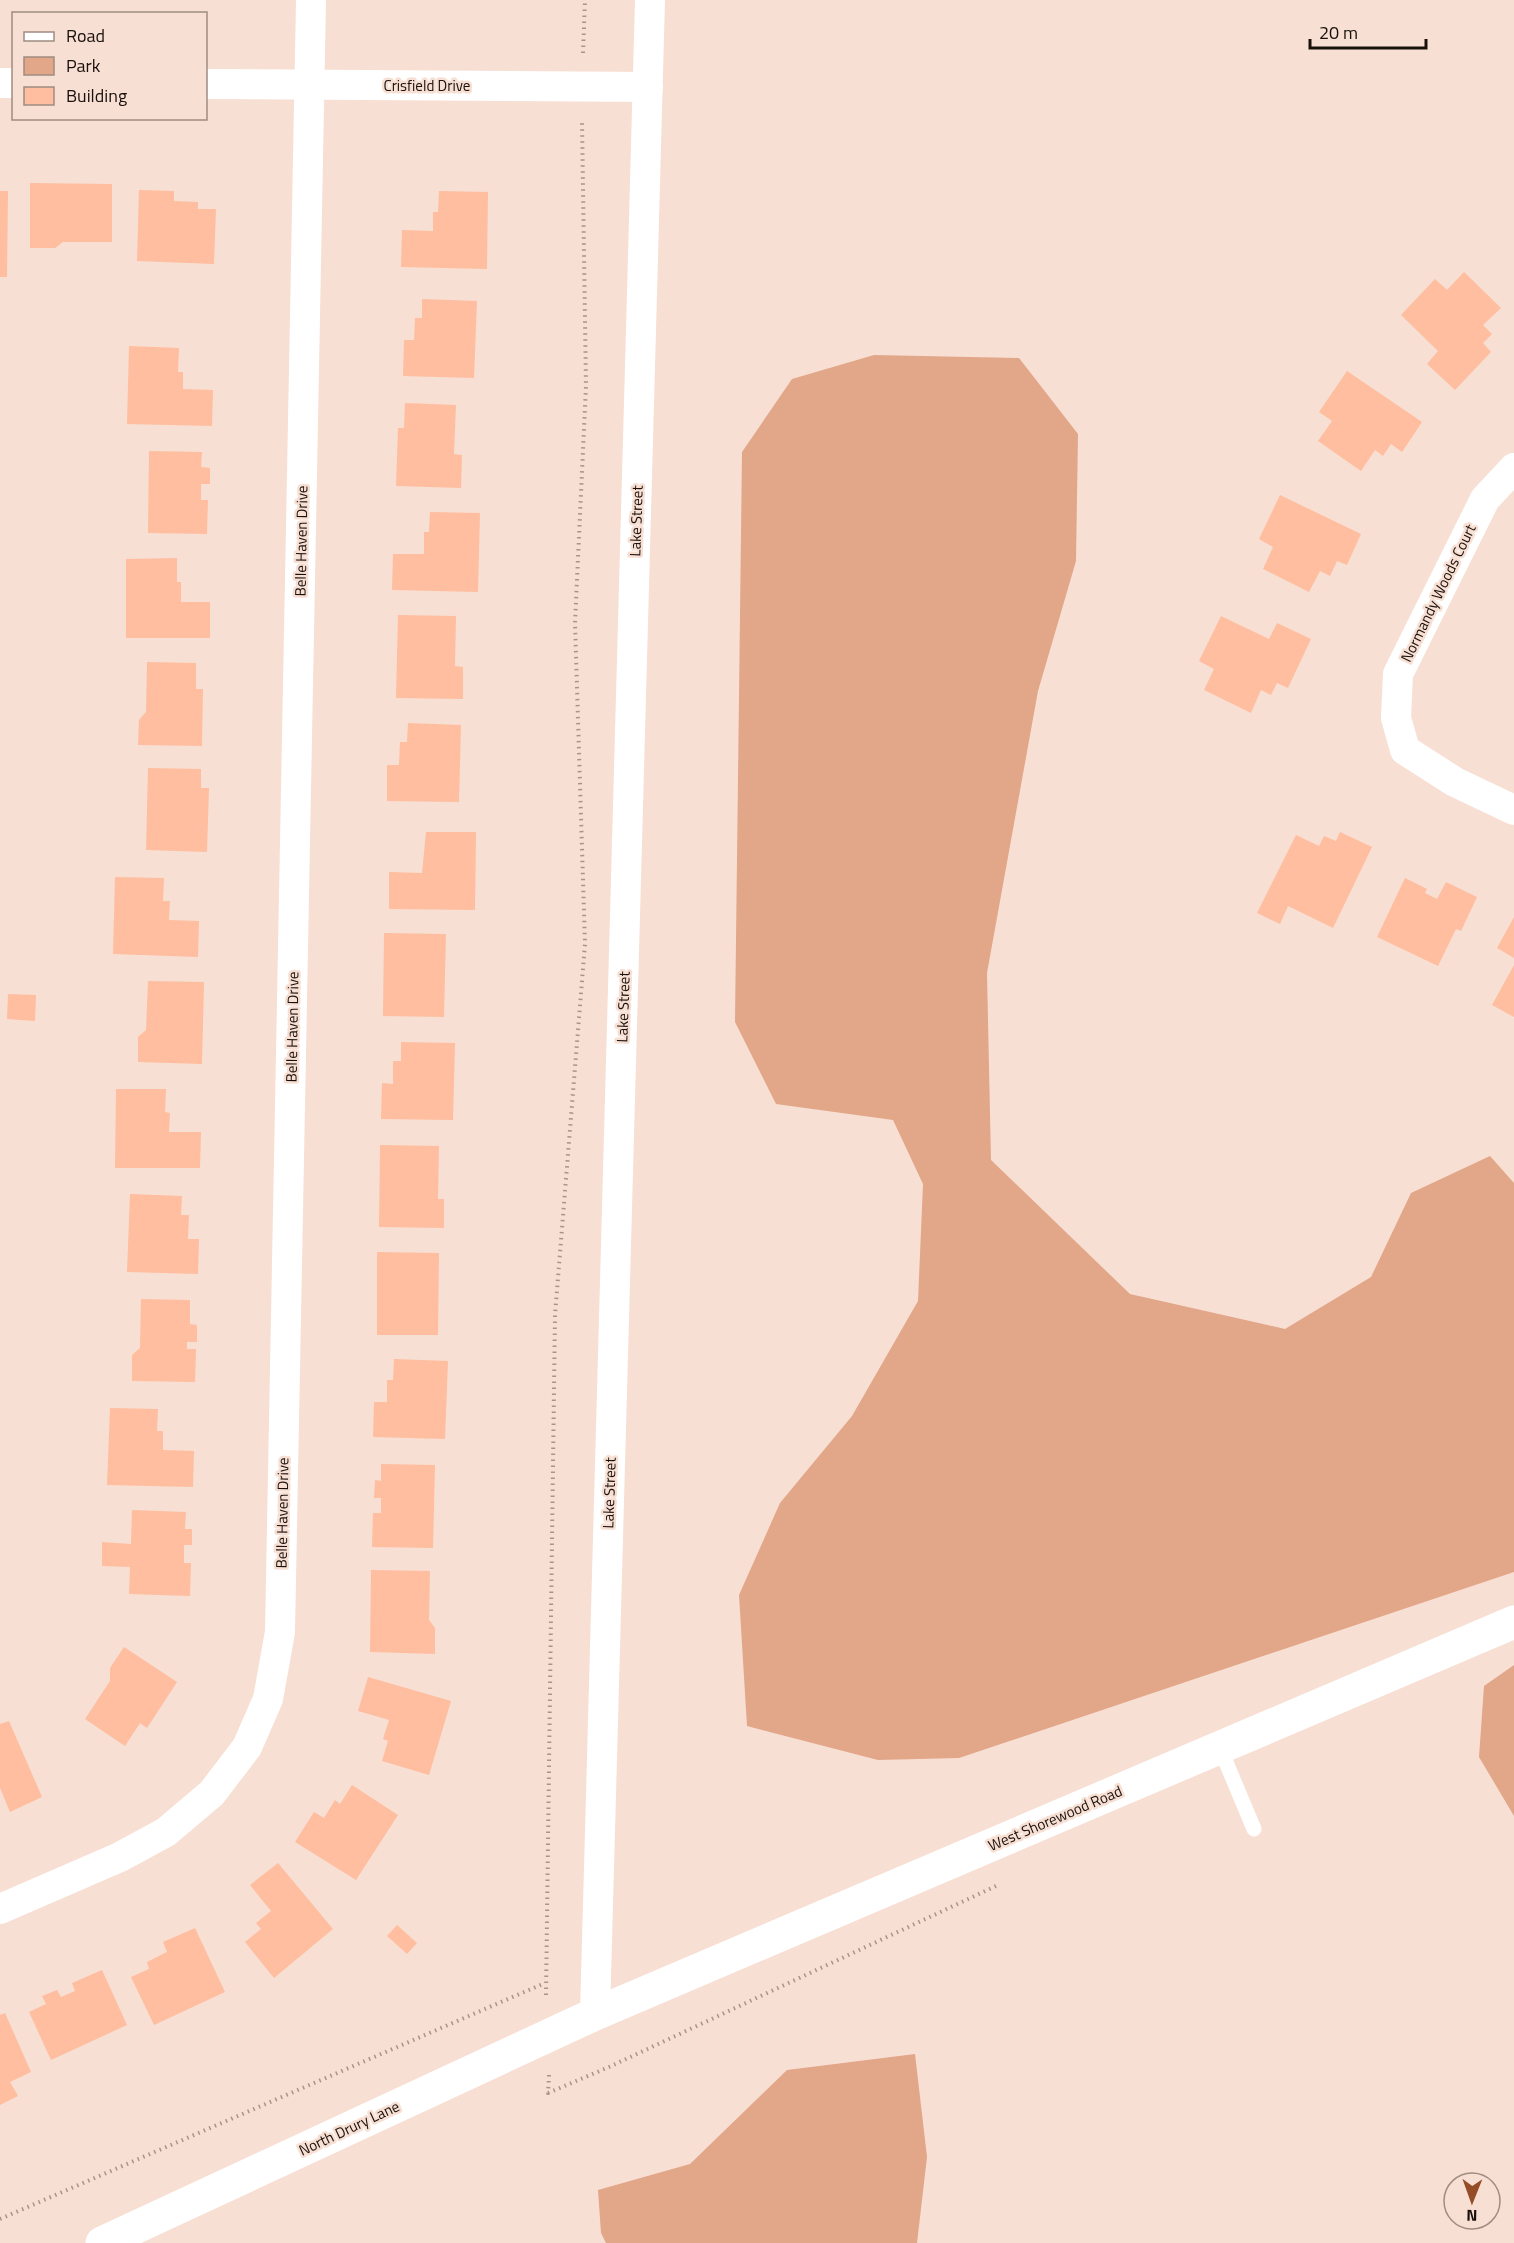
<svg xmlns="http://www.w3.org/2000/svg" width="1514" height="2243" font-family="'Titillium Web',sans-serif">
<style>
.green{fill:#e2a689}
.building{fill:#febe9f}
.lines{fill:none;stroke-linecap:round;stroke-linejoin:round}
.path{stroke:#a7948b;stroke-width:4;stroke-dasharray:1.5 4.5;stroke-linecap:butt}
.lane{stroke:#fff;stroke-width:15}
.street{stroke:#fff;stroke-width:30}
.secondary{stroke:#fff;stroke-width:33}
.labels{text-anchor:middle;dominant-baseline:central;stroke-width:5;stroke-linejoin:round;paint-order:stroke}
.street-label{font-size:15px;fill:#19100c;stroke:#f8dfd3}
</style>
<rect width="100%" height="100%" fill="#f8dfd3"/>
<!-- green -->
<g class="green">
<polygon points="874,355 1019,358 1078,434 1076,561 1038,691 987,973 991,1160 1130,1294 1285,1329 1371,1277 1411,1193 1490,1156 1514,1183 1514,1572 959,1758 878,1760 747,1726 739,1595 780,1503 852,1416 918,1301 923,1184 893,1120 776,1104 735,1022 742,452 792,379"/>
<polygon points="1514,1665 1514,1816 1479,1757 1484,1686"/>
<polygon points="915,2054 927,2157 917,2243 606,2243 601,2233 598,2190 690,2164 787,2070"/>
</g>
<!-- building -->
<g class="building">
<polygon points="30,183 112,184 112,242 63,242 55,248 30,248"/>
<polygon points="139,190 174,191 174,201 198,202 198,209 216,209 214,264 137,261"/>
<polygon points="0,191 8,191 7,277 0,277"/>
<polygon points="439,191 488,192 487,269 401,267 402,230 433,231 433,212 438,212"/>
<polygon points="1464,272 1501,308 1483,325 1492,334 1483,343 1491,352 1455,390 1427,364 1438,351 1401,315 1435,279 1447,290"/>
<polygon points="422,299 477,301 474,378 403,376 404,340 414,340 415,318 422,318"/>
<polygon points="129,346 179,348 178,372 183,372 183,389 213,390 212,426 127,424"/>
<polygon points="1347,371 1422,422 1402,452 1391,444 1383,456 1375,450 1361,471 1318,441 1332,421 1319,412"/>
<polygon points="405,403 456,405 454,454 462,455 461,488 396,486 398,428 404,428"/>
<polygon points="149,451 202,452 201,467 210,468 210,484 201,484 201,500 208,500 207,534 148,533"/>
<polygon points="1280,495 1361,534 1347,565 1337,561 1330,576 1320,571 1309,592 1263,569 1273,547 1259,539"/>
<polygon points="430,512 480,513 478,592 392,590 393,554 424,554 424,532 429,532"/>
<polygon points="177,558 177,582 181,582 181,602 210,602 210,638 126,638 126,559"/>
<polygon points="398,615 456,616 455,666 463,667 463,699 396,698"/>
<polygon points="1221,616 1269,639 1277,623 1311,639 1288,688 1277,683 1271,695 1261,690 1251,713 1204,690 1214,669 1199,661"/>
<polygon points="147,662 196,663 196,689 203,689 202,746 138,745 139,720 146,712"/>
<polygon points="408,723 461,725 459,802 387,801 387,765 399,765 400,742 407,742"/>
<polygon points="148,768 201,769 201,788 209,788 207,852 146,850"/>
<polygon points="426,832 476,832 475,910 389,909 389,872 422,873"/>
<polygon points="1340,832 1372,847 1333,928 1288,906 1280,924 1257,913 1296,835 1319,846 1324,836 1336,841"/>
<polygon points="115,877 164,878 163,901 170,901 169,920 199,921 198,957 113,954"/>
<polygon points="1405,878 1427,889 1425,893 1437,899 1446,882 1477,897 1461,931 1456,929 1438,966 1377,937"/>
<polygon points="1514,917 1514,958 1497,948"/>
<polygon points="384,933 446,934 444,1017 383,1016"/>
<polygon points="1514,965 1514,1017 1492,1005"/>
<polygon points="148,981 204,982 202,1064 138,1062 138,1037 146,1030"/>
<polygon points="8,994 36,995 35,1021 7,1019"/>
<polygon points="401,1042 455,1043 453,1120 381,1119 382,1083 393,1084 393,1061 401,1061"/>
<polygon points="116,1089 166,1089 165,1112 170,1113 169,1132 201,1132 200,1168 115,1168"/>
<polygon points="380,1145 439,1146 438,1199 444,1199 444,1228 379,1227"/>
<polygon points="130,1194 182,1196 181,1215 189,1215 188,1239 199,1239 198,1274 127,1272"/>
<polygon points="377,1252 439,1253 438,1335 377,1335"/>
<polygon points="141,1299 190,1300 190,1324 197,1325 197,1342 187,1342 187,1349 196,1349 195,1382 132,1381 132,1355 140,1348"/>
<polygon points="394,1359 448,1361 445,1439 373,1437 374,1402 387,1402 387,1380 393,1380"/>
<polygon points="110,1408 158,1409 157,1431 163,1431 163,1450 194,1451 193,1487 107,1485"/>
<polygon points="381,1464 435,1465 433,1548 372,1547 373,1513 381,1513 381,1498 374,1498 375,1480 381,1481"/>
<polygon points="132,1510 186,1512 185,1529 192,1529 192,1545 184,1545 184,1563 191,1563 190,1596 129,1594 130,1567 102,1566 102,1542 131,1544"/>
<polygon points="371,1570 430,1571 429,1620 435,1628 435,1654 370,1652"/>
<polygon points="124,1647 177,1682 147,1728 140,1723 125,1746 85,1719 110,1681 110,1668"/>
<polygon points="368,1677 451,1701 429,1775 382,1761 388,1741 383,1739 389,1720 358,1711"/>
<polygon points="9,1721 42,1797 10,1812 0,1788 0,1724"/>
<polygon points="352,1785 398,1815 356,1880 295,1842 314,1812 324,1818 335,1800 340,1804"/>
<polygon points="278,1863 333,1929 274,1978 245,1942 261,1929 256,1923 271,1911 250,1885"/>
<polygon points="397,1925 417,1943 407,1954 387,1936"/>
<polygon points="195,1928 225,1992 154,2025 131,1977 149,1969 147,1962 167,1952 163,1942"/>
<polygon points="102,1970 127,2025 51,2060 29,2012 46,2004 42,1996 57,1990 61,1997 75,1991 72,1983"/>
<polygon points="5,2013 31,2072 10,2082 18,2096 0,2105 0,2015"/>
</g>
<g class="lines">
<!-- path -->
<g class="path">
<polyline points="583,53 585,0"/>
<polyline points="546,1995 555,1315 585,944 575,623 586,386 582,121"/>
<polyline points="549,2075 548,2093 609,2067 996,1886"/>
<polyline points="0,2219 545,1983"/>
</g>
<!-- lane -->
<polyline class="lane" points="1220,1748 1254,1829"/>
<!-- street -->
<g class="street">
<polyline points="0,83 14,83"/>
<polyline points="206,84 648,87"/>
<polyline points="1514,468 1485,499 1398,674 1396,718 1405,750 1455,782 1514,810"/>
<polyline points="0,1909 120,1857 166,1832 212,1793 247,1747 268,1699 280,1632 311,0"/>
<polyline points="595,2014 650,0"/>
</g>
<!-- secondary -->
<polyline class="secondary" points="102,2243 595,2014 1514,1622"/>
</g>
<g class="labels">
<!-- street labels -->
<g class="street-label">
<text x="427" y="85">Crisfield Drive</text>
<text transform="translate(636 521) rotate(-88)">Lake Street</text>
<text transform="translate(301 541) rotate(-89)">Belle Haven Drive</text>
<text transform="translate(1438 593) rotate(-64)">Normandy Woods Court</text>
<text transform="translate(623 1007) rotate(-88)">Lake Street</text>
<text transform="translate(292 1027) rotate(-89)">Belle Haven Drive</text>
<text transform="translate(609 1493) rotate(-88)">Lake Street</text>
<text transform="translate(282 1513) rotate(-89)">Belle Haven Drive</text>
<text transform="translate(1055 1818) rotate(-23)">West Shorewood Road</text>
<text transform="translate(349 2128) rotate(-25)">North Drury Lane</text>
</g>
</g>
<!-- legend -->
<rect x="12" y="12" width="195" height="108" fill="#f8dfd3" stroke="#9f8c83" stroke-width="1.5"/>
<rect x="24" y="32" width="30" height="9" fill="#ffffff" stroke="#9f8c83" stroke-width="1.5"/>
<text x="66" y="42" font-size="18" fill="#19100c">Road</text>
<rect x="24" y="57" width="30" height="18" fill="#e2a689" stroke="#9f8c83" stroke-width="1.5"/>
<text x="66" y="72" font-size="18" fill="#19100c">Park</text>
<rect x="24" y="87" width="30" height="18" fill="#febe9f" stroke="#9f8c83" stroke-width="1.5"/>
<text x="66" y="102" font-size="18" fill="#19100c">Building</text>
<!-- north arrow -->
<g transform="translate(1472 2201) rotate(181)"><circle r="28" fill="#f8dfd3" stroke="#9f8c83" stroke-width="1.5"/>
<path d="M0-4.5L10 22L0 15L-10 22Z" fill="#944d27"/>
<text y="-9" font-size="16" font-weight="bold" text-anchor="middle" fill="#19100c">N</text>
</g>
<!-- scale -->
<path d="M1310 39v9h116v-9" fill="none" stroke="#19100c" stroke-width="3"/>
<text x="1319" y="39" font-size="18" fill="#19100c" stroke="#f8dfd3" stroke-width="4.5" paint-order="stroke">20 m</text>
</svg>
